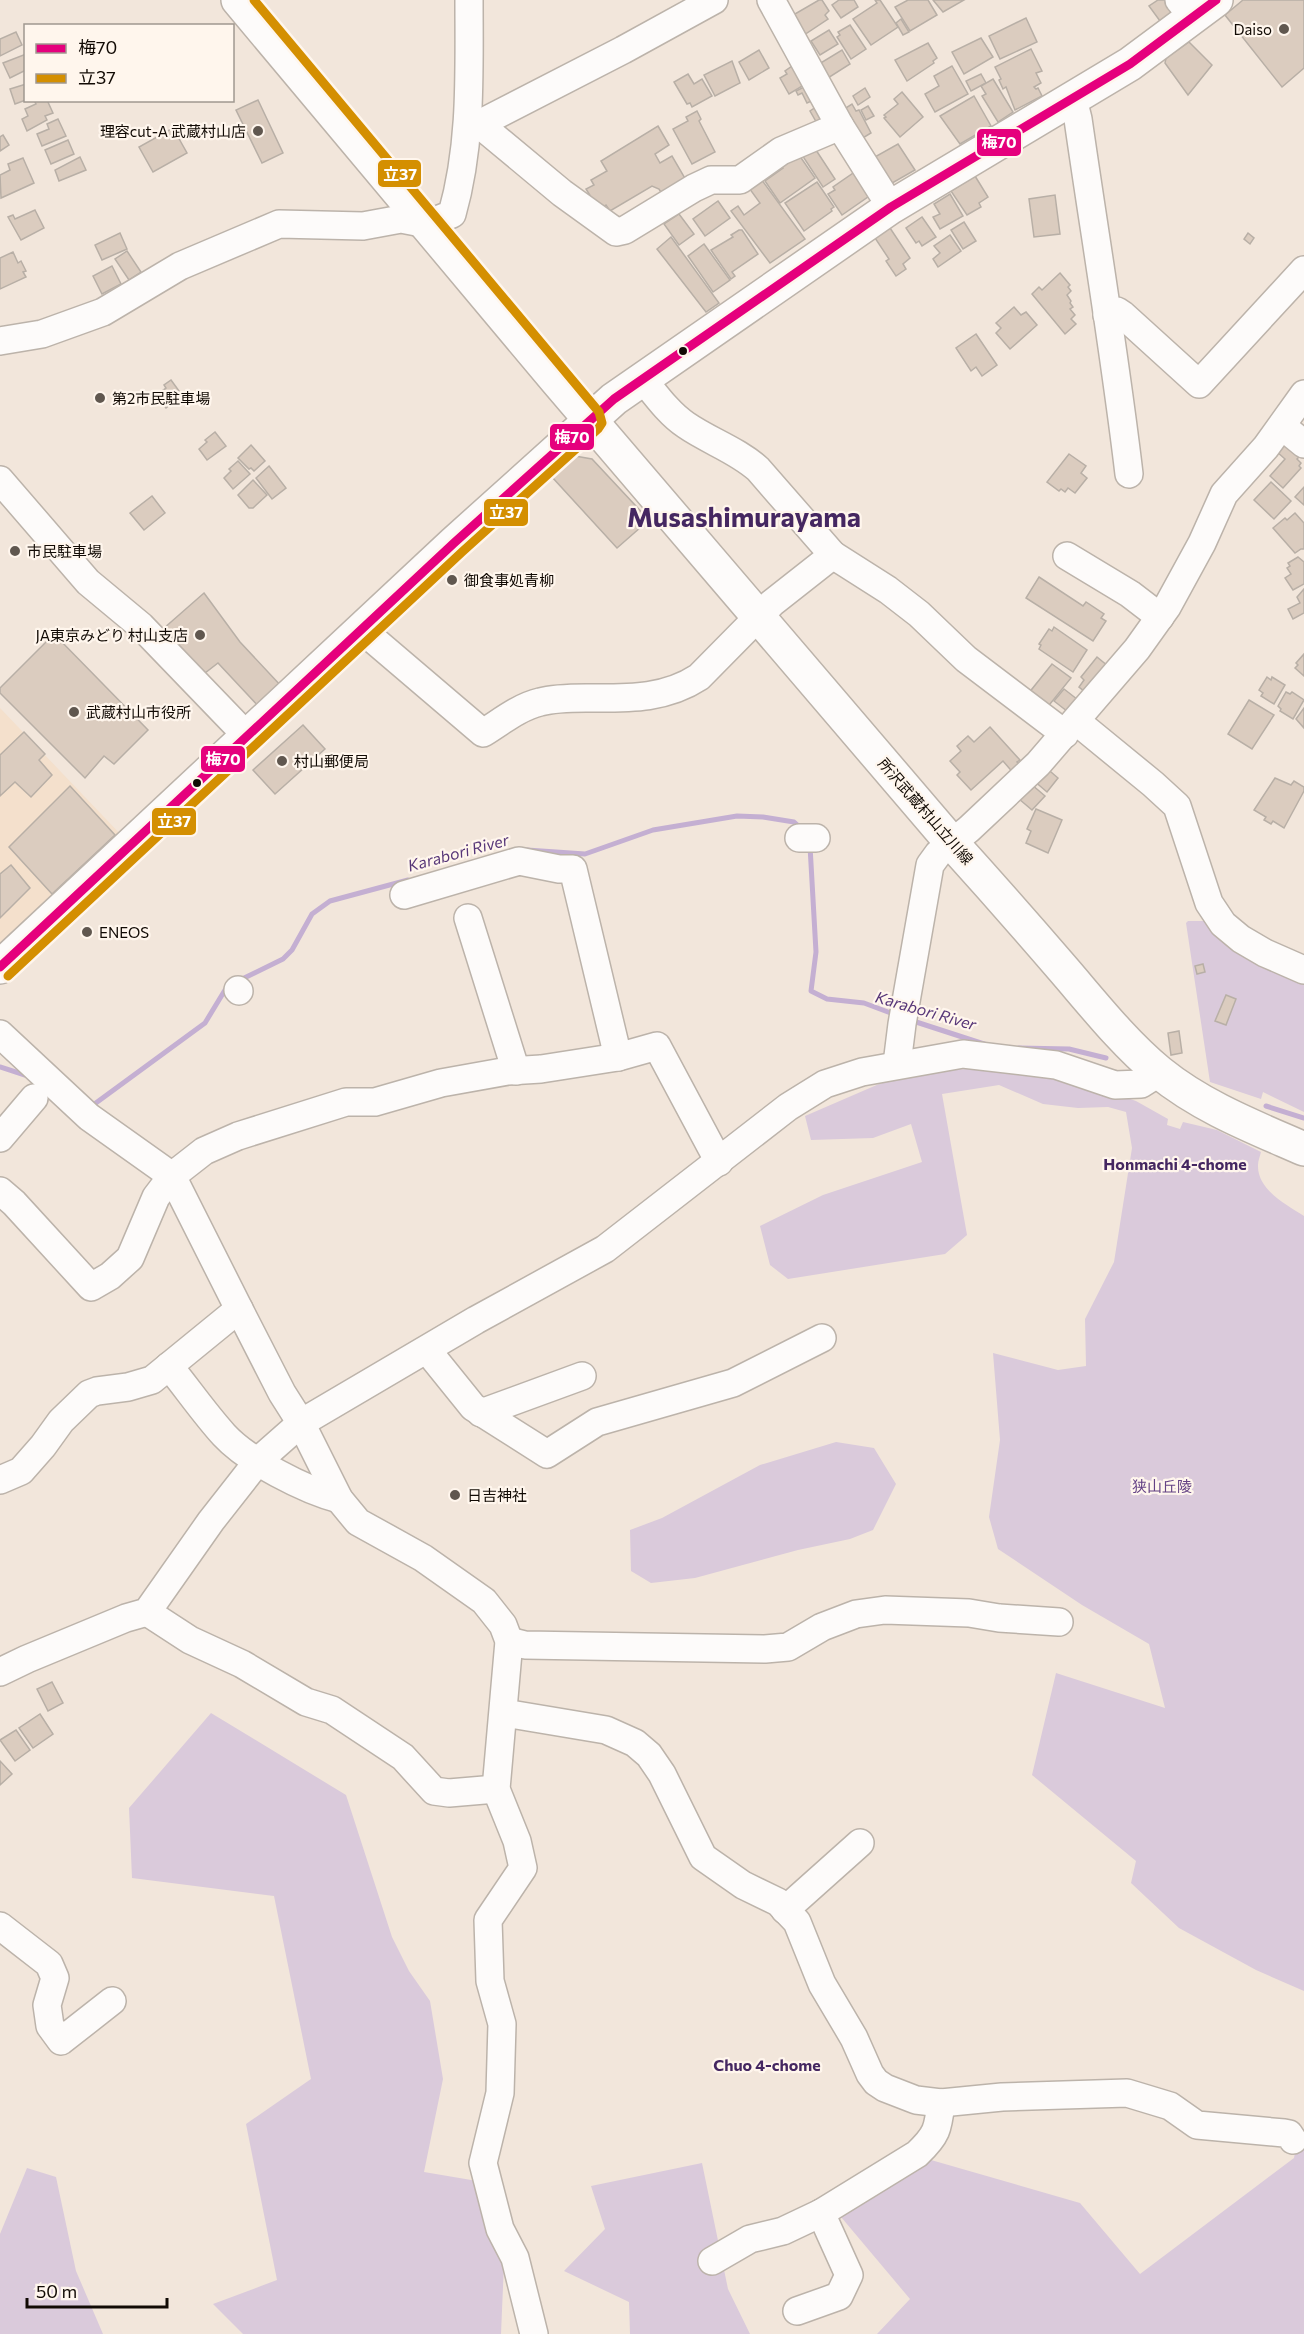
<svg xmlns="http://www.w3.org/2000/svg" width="1304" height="2334" font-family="Commissioner,'Noto Sans JP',sans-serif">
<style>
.built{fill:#f4e0cc}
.green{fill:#dacadb}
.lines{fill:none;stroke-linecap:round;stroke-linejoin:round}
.stream{stroke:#c4afd2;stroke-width:5}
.building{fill:#dbccbf;stroke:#b8afa6;stroke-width:1.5}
.minor-casing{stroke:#bcb3aa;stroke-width:30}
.major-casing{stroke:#bcb3aa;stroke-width:36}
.minor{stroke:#fdfbfa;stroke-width:27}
.major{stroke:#fdfbfa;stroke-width:33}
.bus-1-casing{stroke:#fff6ed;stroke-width:14}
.bus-2-casing{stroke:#fff6ed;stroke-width:14}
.bus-1{stroke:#e5007d;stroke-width:9}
.bus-2{stroke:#d48f01;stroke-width:9}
.poi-dot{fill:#60574f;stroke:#fff6ed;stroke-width:2}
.bus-dot{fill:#110a04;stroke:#fff6ed;stroke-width:2}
.labels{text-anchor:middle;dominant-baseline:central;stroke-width:4.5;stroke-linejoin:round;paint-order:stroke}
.poi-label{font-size:15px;fill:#110a04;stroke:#fff6ed;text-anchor:start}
.street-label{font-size:15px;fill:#110a04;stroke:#fff6ed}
.park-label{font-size:15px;fill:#644285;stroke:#fff6ed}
.water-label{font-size:16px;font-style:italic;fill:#573678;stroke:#fff6ed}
.neighbourhood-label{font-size:16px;font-weight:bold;fill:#452761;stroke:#fff6ed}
.town-label{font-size:27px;font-weight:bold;fill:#452761;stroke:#fff6ed}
.line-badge{stroke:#fff6ed;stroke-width:2}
.badge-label{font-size:16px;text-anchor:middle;font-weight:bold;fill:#fff}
</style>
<rect width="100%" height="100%" fill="#f2e6db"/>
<!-- built -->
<polygon class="built" points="0,708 124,838 0,952"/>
<!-- green -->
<g class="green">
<polygon points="1188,921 1211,921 1304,977 1304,1112 1263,1092 1261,1099 1210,1082 1186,923"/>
<path d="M1012 1068 1057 1074 1136 1101 1168 1119 1167 1125 1180 1129 1183 1122 1217 1130 1261 1152C1260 1156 1258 1161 1258 1165 1257 1190 1287 1205 1304 1216V1991L1256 1970 1179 1928 1131 1883 1136 1861 1032 1775 1056 1673 1165 1708 1149 1644 1082 1605 998 1549 989 1517 1000 1440 993 1353 1058 1370 1086 1366 1085 1319 1114 1262 1132 1148 1126 1112 1108 1107 1078 1108 1043 1104 999 1085 942 1094 967 1235 945 1254 788 1279 770 1265 760 1226 823 1195 922 1162 911 1124 873 1138 811 1140 805 1116 879 1084 927 1070Z"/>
<polygon points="836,1442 874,1448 896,1484 873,1530 850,1539 798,1550 695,1578 651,1583 631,1571 630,1530 662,1518 760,1465"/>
<polygon points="211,1713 346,1795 392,1937 409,1971 430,2001 443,2079 424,2172 483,2182 504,2263 501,2334 243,2334 213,2304 277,2280 246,2124 311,2079 274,1896 132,1878 129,1808"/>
<polygon points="1304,2133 1304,2334 877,2334 910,2299 836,2211 931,2160 1080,2203 1140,2274 1294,2158 1298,2136"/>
<polygon points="702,2163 728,2289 750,2334 630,2334 629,2302 564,2271 605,2229 591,2186"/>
<polygon points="27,2168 56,2177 76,2271 103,2334 0,2334 0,2234"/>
</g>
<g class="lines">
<!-- stream -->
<g class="stream">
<polyline points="810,846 816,952 811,991 827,999 864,1003 896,1015"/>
<polyline points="527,850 585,854 653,830 737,816 763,817 794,822 803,830"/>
<polyline points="238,981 283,959 292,950 312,914 330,901 408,880"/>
<polyline points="910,1020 984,1044"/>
<polyline points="1019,1048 1069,1049 1106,1058"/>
<polyline points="0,1067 25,1075"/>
<polyline points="1266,1106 1304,1118"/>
<polyline points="89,1108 205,1023 225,990 230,987"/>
</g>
</g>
<!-- building -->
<g class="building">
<polygon points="819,0 822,0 829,11 825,15 828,19 801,37 788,18"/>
<polygon points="839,0 854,0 858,7 841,18 832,5"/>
<polygon points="875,0 880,0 898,27 871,45 853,19 877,3"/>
<polygon points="908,0 928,0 937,15 910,31 895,7"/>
<polygon points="933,0 964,0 943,12"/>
<polygon points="1158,0 1167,0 1175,11 1160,21 1149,6"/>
<polygon points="1243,0 1304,0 1304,68 1282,87 1225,15"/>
<polygon points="1026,18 1037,42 1000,59 989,36"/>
<polygon points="901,19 909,32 903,35 896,23"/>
<polygon points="850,25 866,49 851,59 837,37 840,35 838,32"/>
<polygon points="829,30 838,44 820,55 811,41"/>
<polygon points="16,32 22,45 0,56 0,39"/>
<polygon points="981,38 993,57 964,74 952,52"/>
<polygon points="1189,42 1212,65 1188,95 1165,63 1166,58"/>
<polygon points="928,43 937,58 933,61 934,63 907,81 895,60"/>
<polygon points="1031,49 1042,71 1036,73 1041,83 1034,87 1036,89 1038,88 1042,96 1015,110 1006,87 1003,89 999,80 1001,79 995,67"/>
<polygon points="759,50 769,68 749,80 739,62"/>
<polygon points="842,50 850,64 828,78 819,64"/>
<polygon points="26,54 26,70 10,78 3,63"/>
<polygon points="732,61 740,83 715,96 704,75"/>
<polygon points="795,64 809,82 789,94 780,78 787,74 785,71"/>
<polygon points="952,66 968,94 935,112 925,94 939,86 934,76"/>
<polygon points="688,74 694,84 702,79 712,96 692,107 690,103 687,104 674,82"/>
<polygon points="981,74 986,83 971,91 966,81"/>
<polygon points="993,79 1013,112 998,122 982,96 986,94 981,86"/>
<polygon points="26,84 26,100 15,104 10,89"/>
<polygon points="810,84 818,98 807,103 802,93 798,95 796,91"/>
<polygon points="865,88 870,97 858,105 853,96"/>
<polygon points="902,92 923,117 900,137 884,118 886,117 884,115 898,104 894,99"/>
<polygon points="974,96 991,126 960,144 940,116"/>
<polygon points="34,100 47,100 53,113 45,116 47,120 27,131 22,119 28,116 25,109 36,104"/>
<polygon points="258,100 283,153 262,163 236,110"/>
<polygon points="822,103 830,118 818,125 810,111"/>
<polygon points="852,104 856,111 859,110 871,133 858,141 841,111"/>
<polygon points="868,106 874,116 866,120 861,110"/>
<polygon points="697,111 701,119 699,121 715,152 692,164 673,129 688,121 686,117"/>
<polygon points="58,119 66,136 42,146 37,134 49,129 47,124"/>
<polygon points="658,126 669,145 655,154 660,163 672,156 686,180 664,197 659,189 652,186 610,211 606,205 599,210 586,189 594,185 591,180 607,171 601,161"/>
<polygon points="173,128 187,153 153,172 139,147"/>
<polygon points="3,135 9,145 0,151 0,137"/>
<polygon points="68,140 74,154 51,164 45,150"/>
<polygon points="898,144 915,170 887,186 873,158"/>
<polygon points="814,147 835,179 823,187 802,155"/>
<polygon points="797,152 815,178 780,203 765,181 783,168 777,161"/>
<polygon points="80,157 86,170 59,181 55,170"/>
<polygon points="23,158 34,183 1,198 0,175 10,170 8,164"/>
<polygon points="859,169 875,192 842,215 828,194 835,190 833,187"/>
<polygon points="756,172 805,239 770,263 731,211 738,206 744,215 760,203 744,181"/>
<polygon points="975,176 988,197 979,203 981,207 967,215 951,191"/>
<polygon points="817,182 834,207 831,209 832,211 804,231 785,203"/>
<polygon points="950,194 963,216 940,229 933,217 940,214 934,204"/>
<polygon points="1055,195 1060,234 1034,237 1029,199"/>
<polygon points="718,201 730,218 705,236 693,219"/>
<polygon points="35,210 44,228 21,240 8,217 13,215 15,219"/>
<polygon points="679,214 694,234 679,245 664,224"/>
<polygon points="922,217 936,237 922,246 919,241 916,243 906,228"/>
<polygon points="964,222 976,241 963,249 951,230"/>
<polygon points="890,228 910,258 903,264 906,269 896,276 886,261 889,259 875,238"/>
<polygon points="739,230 742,230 758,254 732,272 735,276 731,279 711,250 733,237 731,235"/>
<polygon points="120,233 127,249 102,260 95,245"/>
<polygon points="1248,233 1254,238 1250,244 1244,239"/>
<polygon points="950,235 961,251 938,267 933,259 940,253 934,246"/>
<polygon points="671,237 719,303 706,312 657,249"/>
<polygon points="704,244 730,280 713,292 688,256"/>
<polygon points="127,251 141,272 129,280 115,259"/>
<polygon points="13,252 18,263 21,261 26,271 23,272 26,277 0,289 0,258"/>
<polygon points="112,266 121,284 102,294 93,276"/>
<polygon points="1060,273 1070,285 1068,287 1071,291 1067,295 1071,301 1070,303 1073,307 1070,309 1075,315 1071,319 1076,324 1065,334 1032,294 1039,287 1042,290"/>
<polygon points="1014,307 1021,315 1026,312 1037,325 1010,349 996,333 1001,328 996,323"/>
<polygon points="976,334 997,365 982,376 976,367 971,371 956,348"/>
<polygon points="171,380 182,395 166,408 156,395 166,388 164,385"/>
<polygon points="215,432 226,446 207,460 199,449 207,442 205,440"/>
<polygon points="251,445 265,461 254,471 251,468 249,469 238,458"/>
<polygon points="1283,445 1300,456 1297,459 1301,463 1299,466 1301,468 1283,488 1270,476 1285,459 1276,451"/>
<polygon points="1069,454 1086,466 1081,473 1087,478 1075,493 1068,488 1065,492 1061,489 1059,491 1047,482"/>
<polygon points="575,456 592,459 649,520 617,548 552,477"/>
<polygon points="238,461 250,474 233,489 224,478 231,471 229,469"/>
<polygon points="269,466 286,488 272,499 256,478"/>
<polygon points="253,480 267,495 253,508 249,508 238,495"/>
<polygon points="1271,482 1291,501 1274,519 1254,500"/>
<polygon points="1304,487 1304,505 1295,497"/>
<polygon points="152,496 165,513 144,530 130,513"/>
<polygon points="1295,513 1304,523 1304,549 1301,549 1295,553 1273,528 1285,518 1287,520"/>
<polygon points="1298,557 1304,562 1304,584 1293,590 1285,578 1291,574 1287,568 1290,566 1288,563"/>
<polygon points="1039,577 1083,606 1086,602 1104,614 1101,618 1106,621 1093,641 1026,598"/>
<polygon points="1304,589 1304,613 1293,619 1288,609 1300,603 1297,597"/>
<polygon points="204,593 240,642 282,687 261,709 218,663 205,673 163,629"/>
<polygon points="1054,627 1087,650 1073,672 1039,649 1041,645 1039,644 1049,629 1052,631"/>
<polygon points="54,634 148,730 114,764 104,756 85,778 0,693 0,688"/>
<polygon points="1304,654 1304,676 1295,668 1298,665 1296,663"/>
<polygon points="1097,657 1114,671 1084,691 1079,687 1084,680 1081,677"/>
<polygon points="1052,664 1071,678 1046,709 1028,694"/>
<polygon points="1267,677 1271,680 1272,677 1285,685 1274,704 1261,696 1263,693 1259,690"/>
<polygon points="1064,689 1082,703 1072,715 1054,701"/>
<polygon points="1286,692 1290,694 1292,692 1304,700 1293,719 1280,711 1281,709 1278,706"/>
<polygon points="1249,700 1274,715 1252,749 1228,734"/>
<polygon points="1304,708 1304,728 1296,719"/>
<polygon points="303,725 325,749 275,794 253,770"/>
<polygon points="990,727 1020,760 1017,762 1022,768 1015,775 1003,761 971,790 957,775 960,772 950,761 961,751 957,746 968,736 974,742"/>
<polygon points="24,732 45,754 39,760 52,775 31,797 15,782 0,796 0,755"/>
<polygon points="1044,766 1058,778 1047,792 1033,780"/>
<polygon points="1275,778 1291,785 1294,781 1304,787 1304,791 1284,828 1273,821 1271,824 1264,820 1266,817 1254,810"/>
<polygon points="1031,784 1045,796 1032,810 1019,799"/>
<polygon points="70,786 115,835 52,894 9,847"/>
<polygon points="1036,809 1062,820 1048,853 1026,843 1031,831 1027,829"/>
<polygon points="11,865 30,888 0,918 0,874"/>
<polygon points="1203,964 1205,972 1197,974 1195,966"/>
<polygon points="1226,995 1236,999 1226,1025 1215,1021"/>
<polygon points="1179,1031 1182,1053 1171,1055 1168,1033"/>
<polygon points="52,1682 63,1703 48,1711 37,1689"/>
<polygon points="40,1714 53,1734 33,1748 19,1728"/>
<polygon points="16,1730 30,1750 15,1761 0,1740"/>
<polygon points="0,1761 12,1774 0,1785"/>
</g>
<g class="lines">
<!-- minor casing -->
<g class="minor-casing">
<g id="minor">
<polyline points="771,0 840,126 891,207"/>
<polyline points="1179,0 1194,18"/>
<path d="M1073 99 1078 119C1095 237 1115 355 1129 474"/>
<polyline points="469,123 479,124 623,50 714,0"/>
<polyline points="479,124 562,193 616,232 625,230 694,188 711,180 740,180 781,151 840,126"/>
<polyline points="1107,315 1117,311 1123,315 1199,384 1304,270"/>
<path d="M0 341 42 334 103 312 180 266 279 224 363 226 401 219 427 224 452 214C472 144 469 72 469 0"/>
<path d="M642 378C655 394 669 414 686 425 709 441 737 450 758 469L833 555 888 590 919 614 966 659 1065 734"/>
<polyline points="1282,426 1304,444"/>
<polyline points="0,480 88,582 141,626 247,736"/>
<polyline points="1067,556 1130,594 1160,617"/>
<path d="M361 629 483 733C501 722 519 707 540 702 555 698 571 698 586 698 626 698 664 700 699 677L772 603 833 555"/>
<polyline points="1076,721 1153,784 1177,806 1209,903 1223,924 1241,939 1265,953 1304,970"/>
<polyline points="799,838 816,838"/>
<polyline points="404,895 519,861 559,869 573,869 618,1057"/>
<polyline points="468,918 516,1071"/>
<polyline points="238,990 239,991"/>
<polyline points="0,1034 89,1117 172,1176 239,1309 282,1393 301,1423 339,1499 358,1522 423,1558 484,1601 503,1625 509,1641 496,1789 517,1841 523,1868 488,1920 490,1981 502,2024 500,2093 483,2163 500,2229 515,2258 534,2334"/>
<polyline points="897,1064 902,1024 930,865 938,854 969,829 1038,764 1137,649 1167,607 1202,543 1224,494 1266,447 1304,394"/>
<polyline points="0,1138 34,1098"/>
<polyline points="0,1191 14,1203 91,1287 110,1276 130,1258 156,1197 172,1176 204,1151 238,1136 346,1102 375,1102 441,1083 508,1071 541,1069 618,1057 657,1046 719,1162"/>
<polyline points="427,1350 473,1407 547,1454 597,1422 733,1383 822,1338"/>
<path d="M169 1366C187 1388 204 1413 224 1435 248 1461 305 1490 339 1499"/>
<polyline points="481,1413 582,1376"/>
<polyline points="0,1480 21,1471 43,1446 61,1421 89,1394 97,1391 128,1387 152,1380 239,1309"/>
<polyline points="147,1612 190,1640 242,1664 306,1702 332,1710 403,1757 434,1791 449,1793 496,1789"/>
<polyline points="509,1641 525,1645 765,1649 788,1647 822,1627 856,1614 885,1610 969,1613 999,1618 1059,1622"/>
<polyline points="0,1672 27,1659 126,1618 147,1612 211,1521 258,1461 301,1423 476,1320 605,1249 788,1107 825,1084 862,1072 963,1054 1056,1065 1115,1085 1141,1084 1160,1072"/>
<polyline points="504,1713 606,1730 635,1743 649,1755 662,1774 703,1857 743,1885 778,1902 797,1922 822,1984 854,2038 870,2074 876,2082 885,2088 916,2100 941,2103 1002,2097 1127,2093 1170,2106 1197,2125 1284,2133 1289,2134 1293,2140"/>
<polyline points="785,1910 860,1843"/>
<polyline points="0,1926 49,1964 55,1978 47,2005 50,2026 61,2041 112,2001"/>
<path d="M712 2261 750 2239 783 2231 821 2213 917 2154C937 2135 938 2129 941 2103"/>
<polyline points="797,2311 839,2296 849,2275 821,2213"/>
</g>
</g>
<!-- major casing -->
<g class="major-casing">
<g id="major">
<path d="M238 0 557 381 951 842C989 884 1026 926 1063 969 1094 1005 1123 1042 1159 1072 1202 1107 1254 1127 1304 1149"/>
<polyline points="0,967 454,543 614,399 891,207 1130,64 1216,0"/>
</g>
</g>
<!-- minor -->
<use href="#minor" class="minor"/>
<!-- major -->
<use href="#major" class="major"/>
<!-- bus-1 casing -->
<g class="bus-1-casing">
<polyline id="bus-1" points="0,967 454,543 614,399 891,207 1130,64 1216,0"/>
</g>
<!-- bus-2 casing -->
<g class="bus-2-casing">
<polyline id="bus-2" points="8,976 462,552 598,429 602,423 599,412 254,0"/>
</g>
<!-- bus-1 -->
<use href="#bus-1" class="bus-1"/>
<!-- bus-2 -->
<use href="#bus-2" class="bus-2"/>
</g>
<!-- markers -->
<g class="poi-dot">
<circle cx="1284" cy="29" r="6"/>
<circle cx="258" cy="131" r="6"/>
<circle cx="100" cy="398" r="6"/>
<circle cx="15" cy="551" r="6"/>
<circle cx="452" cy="580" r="6"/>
<circle cx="200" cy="635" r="6"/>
<circle cx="74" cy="712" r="6"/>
<circle cx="282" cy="761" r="6"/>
<circle cx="87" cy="932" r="6"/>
<circle cx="455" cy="1495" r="6"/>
</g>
<g class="bus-dot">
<circle cx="683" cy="351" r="5"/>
<circle cx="197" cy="783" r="5"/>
</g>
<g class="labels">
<!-- poi labels -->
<g class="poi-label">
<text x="1272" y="29" text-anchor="end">Daiso</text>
<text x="246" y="131" text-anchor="end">理容cut-A 武蔵村山店</text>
<text x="112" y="398">第2市民駐車場</text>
<text x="27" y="551">市民駐車場</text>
<text x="464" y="580">御食事処青柳</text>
<text x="188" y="635" text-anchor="end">JA東京みどり 村山支店</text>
<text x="86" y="712">武蔵村山市役所</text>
<text x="294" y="761">村山郵便局</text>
<text x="99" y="932">ENEOS</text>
<text x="467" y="1495">日吉神社</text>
</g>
<!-- street labels -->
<g class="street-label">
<text transform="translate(926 811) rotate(49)">所沢武蔵村山立川線</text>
</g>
<!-- park labels -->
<g class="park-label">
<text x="1162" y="1486">狭山丘陵</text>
</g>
<!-- water labels -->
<g class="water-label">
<text transform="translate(458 852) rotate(-15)">Karabori River</text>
<text transform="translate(926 1010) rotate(16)">Karabori River</text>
</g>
<!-- neighbourhood labels -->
<g class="neighbourhood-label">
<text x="1175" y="1163">Honmachi 4-chome</text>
<text x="767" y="2064">Chuo 4-chome</text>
</g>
<!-- town labels -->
<g class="town-label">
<text x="744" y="516">Musashimurayama</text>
</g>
</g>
<g class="line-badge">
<rect x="976" y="128" width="46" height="29" rx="6" fill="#e5007d"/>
<rect x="377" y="159" width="45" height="29" rx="6" fill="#d48f01"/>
<rect x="549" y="423" width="46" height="28" rx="6" fill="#e5007d"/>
<rect x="483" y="498" width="46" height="29" rx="6" fill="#d48f01"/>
<rect x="200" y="745" width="46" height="28" rx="6" fill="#e5007d"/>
<rect x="151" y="807" width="46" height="29" rx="6" fill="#d48f01"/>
</g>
<g class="badge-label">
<text x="999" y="148">梅70</text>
<text x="400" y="180">立37</text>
<text x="572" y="443">梅70</text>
<text x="506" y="518">立37</text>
<text x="223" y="765">梅70</text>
<text x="174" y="827">立37</text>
</g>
<!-- legend -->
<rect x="24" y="24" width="210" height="78" fill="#fff6ed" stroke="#a09890" stroke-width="1.5"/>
<rect x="36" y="44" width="30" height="9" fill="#e5007d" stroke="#a09890" stroke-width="1.5"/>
<text x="78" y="54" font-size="18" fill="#110a04">梅70</text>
<rect x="36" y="74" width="30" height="9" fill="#d48f01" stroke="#a09890" stroke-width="1.5"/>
<text x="78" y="84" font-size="18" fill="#110a04">立37</text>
<!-- scale -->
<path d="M27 2298v9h140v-9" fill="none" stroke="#110a04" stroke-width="3"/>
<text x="36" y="2298" font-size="18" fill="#110a04" stroke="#fff6ed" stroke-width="4.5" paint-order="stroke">50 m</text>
</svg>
